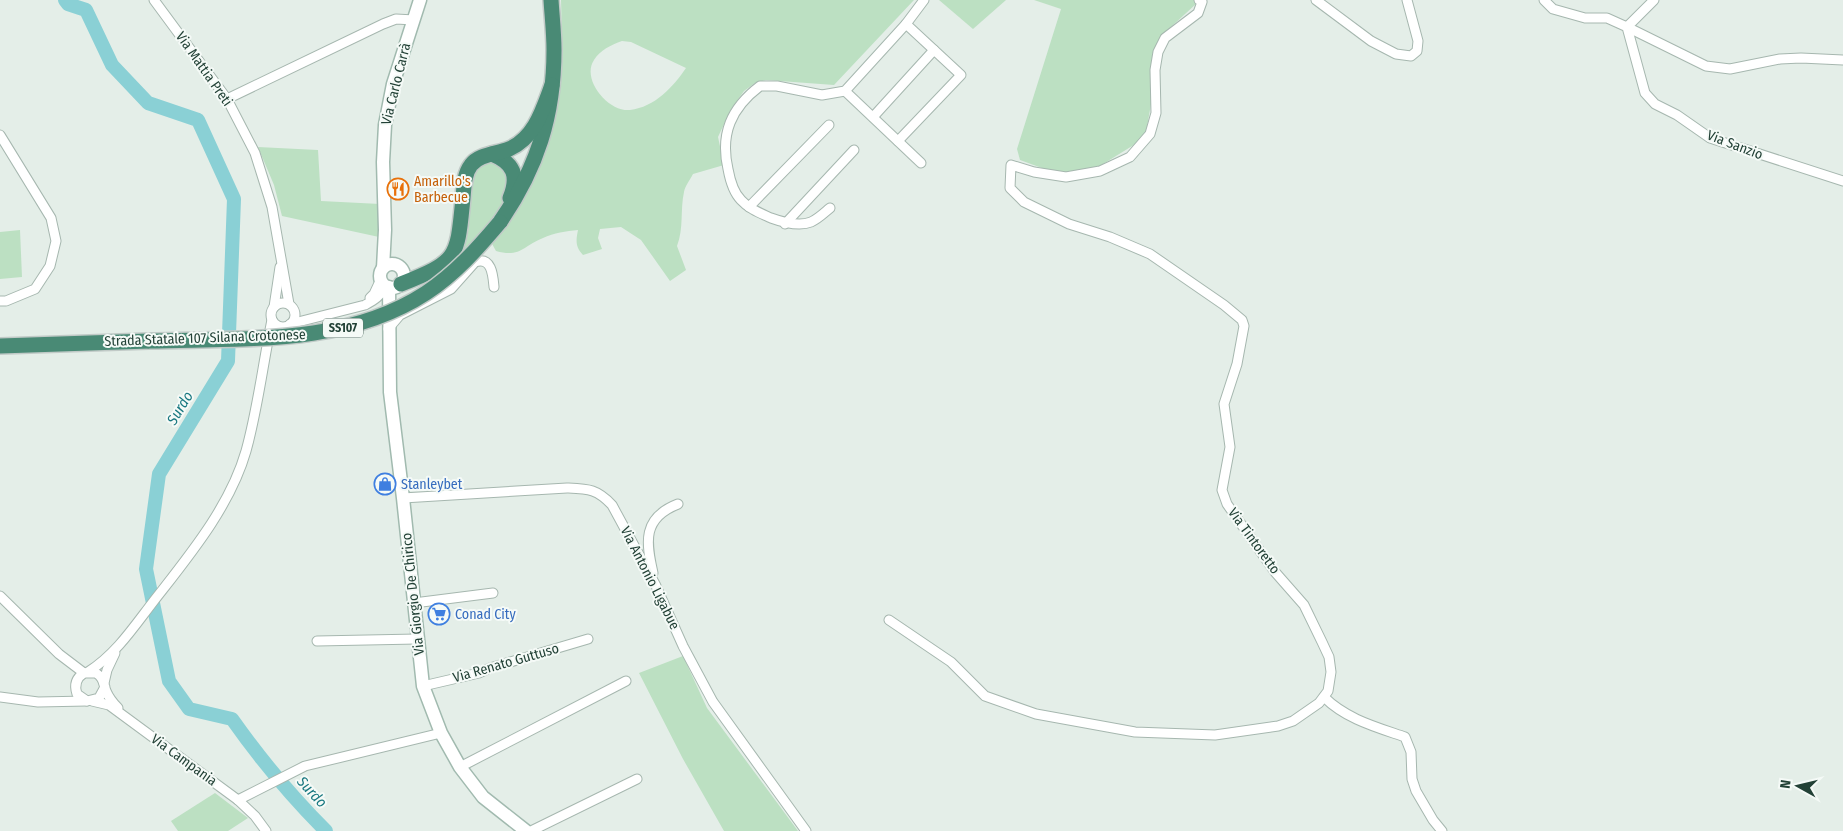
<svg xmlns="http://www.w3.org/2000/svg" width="1843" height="831" font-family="'Fira Sans Condensed',sans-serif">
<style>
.green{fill:#bce0c2;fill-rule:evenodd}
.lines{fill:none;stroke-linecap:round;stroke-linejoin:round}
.river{stroke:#8ad0d5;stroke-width:14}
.minor-casing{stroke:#a6b7af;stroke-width:11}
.secondary-casing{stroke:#a1baaf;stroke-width:15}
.trunk-casing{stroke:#c1cac7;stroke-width:18}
.minor{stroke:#fff;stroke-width:9}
.secondary{stroke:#fff;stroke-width:12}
.trunk{stroke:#498a75;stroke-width:15}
.trunk-bridge-casing{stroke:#c1cac7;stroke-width:18;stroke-linecap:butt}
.trunk-bridge{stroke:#498a75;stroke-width:15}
.labels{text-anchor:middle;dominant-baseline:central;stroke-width:4;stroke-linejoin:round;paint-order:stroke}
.shield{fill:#f5faf7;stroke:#617870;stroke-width:1}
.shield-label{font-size:12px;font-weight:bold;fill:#224136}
.street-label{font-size:14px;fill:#224136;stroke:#f5faf7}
.food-label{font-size:14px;fill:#c56008;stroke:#f5faf7;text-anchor:start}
.shop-label{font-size:14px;fill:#366cbe;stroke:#f5faf7;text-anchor:start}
.water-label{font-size:15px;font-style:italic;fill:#197880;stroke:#f5faf7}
</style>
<rect width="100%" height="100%" fill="#e4eee8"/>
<!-- green -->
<g class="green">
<path d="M561 0H914L834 85 766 80 755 83 744 91 731 109 718 137 724 165 693 174C690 180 685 186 684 192 680 210 684 228 677 246L686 270 670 281 641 240 621 227 600 229 598 238 602 249 583 255C575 247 576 240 578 230 566 231 554 233 543 238 523 246 520 258 496 251L491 242C504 223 519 205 530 185 563 128 563 64 561 0ZM622 41 631 42 686 68C673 87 655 107 630 110 608 112 581 79 594 60 600 50 611 45 622 41Z"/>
<polygon points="939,0 1006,0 973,29"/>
<polygon points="1034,0 1194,0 1197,3 1160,37 1152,55 1151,104 1145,138 1095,169 1061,175 1020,160 1017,149 1061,9"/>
<polygon points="258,147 318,150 321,201 380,204 379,237 282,216 274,185"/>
<polygon points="487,159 506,167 510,188 497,216 463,252 468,232 474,170"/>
<polygon points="20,230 22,277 0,279 0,232"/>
<polygon points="683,656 707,708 798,831 724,831 683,759 639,673"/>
<polygon points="215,793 248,818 228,831 178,831 171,821"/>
</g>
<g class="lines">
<!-- river -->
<path class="river" d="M65 0 68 4 86 10 112 65 148 103 198 120 234 199 228 361 159 474 146 569 169 681 189 709 232 719C261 760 290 795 326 831"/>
<!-- minor casing -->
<g class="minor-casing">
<g id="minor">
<polyline points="154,0 227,99 255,153 272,207 289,304"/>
<polyline points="1316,0 1371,41 1396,54 1411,56 1417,51 1418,41 1407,0"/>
<polyline points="1544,0 1553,9 1585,18 1607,18 1627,27 1645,93 1655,104 1677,115 1710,138 1843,181"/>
<polyline points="1654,0 1627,27 1706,66 1730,69 1780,59 1801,58 1843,60"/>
<polyline points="845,91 921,163"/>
<polyline points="227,99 383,24 396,19 414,20"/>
<polyline points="873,117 934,50"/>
<polyline points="0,135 51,218 56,241 50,266 35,289 6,301 0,301"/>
<polyline points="898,141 961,75 906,24"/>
<polyline points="749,207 829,125"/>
<path d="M830 208C824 213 818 219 811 222 799 227 782 222 771 218 760 213 749 209 741 200 733 192 730 180 728 169 720 134 731 108 760 86H777L822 95 845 91 906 24 924 0"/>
<polyline points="785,224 854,150"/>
<polyline points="370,298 374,294 381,279"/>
<circle cx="283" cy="315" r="12"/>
<polyline points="274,307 280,267"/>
<path d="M290 324 365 305C374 300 381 296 386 286"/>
<path d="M388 329 400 315 451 289 475 262C492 256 493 276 494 287"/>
<path d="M403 498 567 488C589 489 597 489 612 505L656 586 683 646 713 702 806 831"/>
<path d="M653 573C646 542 642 518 678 504"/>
<polyline points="0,596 59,654 84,673"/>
<polyline points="414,603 493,593"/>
<polyline points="889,620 951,662 985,696 1036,714 1135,732 1215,735 1278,726 1293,721 1319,703 1328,691 1331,672 1329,657 1322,642 1304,605 1275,572 1227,504 1222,490 1230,447 1224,404 1237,364 1244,326 1242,320 1224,305 1150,254 1110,237 1069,224 1024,202 1010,188 1011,165 1034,172 1066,177 1100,171 1130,157 1150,134 1156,113 1155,70 1158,52 1165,38 1198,13 1202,2 1199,0"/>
<polyline points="317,641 417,639"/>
<path d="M88 672C116 654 133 628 153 602 188 557 230 507 246 451 258 408 263 363 272 320"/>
<polyline points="104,683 107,670 115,653"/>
<polyline points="423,686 479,673 490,668 588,639"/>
<path d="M105 687 99 698 87 701 77 694C74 685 76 678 84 673H96C104 678 103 683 106 691 109 698 113 703 118 708"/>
<polyline points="0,697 38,702 87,701"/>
<path d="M1324 697C1346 719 1376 727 1405 737L1411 752 1412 779 1416 791 1433 820 1442 831"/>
<polyline points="92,701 109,705 238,800 255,816 266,831"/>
<polyline points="460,767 626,681"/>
<polyline points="238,800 305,766 441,733"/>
<polyline points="531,831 637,779"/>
</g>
</g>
<!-- secondary casing -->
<g class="secondary-casing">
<g id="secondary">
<circle cx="392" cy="276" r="12"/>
<polyline points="383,268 385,230 383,162 385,125 393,84 420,0"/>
<polyline points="389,287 390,392 403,498 423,686 441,733 460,767 483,797 526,831"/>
</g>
</g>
<!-- trunk casing -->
<g class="trunk-casing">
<g id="trunk">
<path d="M492 154C514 163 519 176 510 198"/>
<path d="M500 222C537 168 554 116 554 50 554 33 552 16 551 0"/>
<path d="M401 284C459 261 457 258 463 198 464 187 464 174 471 165 479 154 497 154 509 149 535 138 543 109 552 85"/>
<polyline points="0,346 149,341"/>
</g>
</g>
<!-- minor -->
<use href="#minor" class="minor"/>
<!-- secondary -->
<use href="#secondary" class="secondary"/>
<!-- trunk -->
<use href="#trunk" class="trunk"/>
<!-- trunk-bridge casing -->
<g class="trunk-bridge-casing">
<path id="trunk-bridge" d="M149 341C242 338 345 346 426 293 455 274 478 248 500 222"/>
</g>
<!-- trunk-bridge -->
<use href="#trunk-bridge" class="trunk-bridge"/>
</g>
<!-- icons -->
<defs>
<g id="restaurant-ring" transform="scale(1.125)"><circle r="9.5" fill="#f5faf7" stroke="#e8710a" stroke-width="1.5"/><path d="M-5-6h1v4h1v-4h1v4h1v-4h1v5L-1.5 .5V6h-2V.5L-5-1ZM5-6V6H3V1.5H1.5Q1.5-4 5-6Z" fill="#e8710a"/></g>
<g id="shop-ring" transform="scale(1.125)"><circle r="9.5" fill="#f5faf7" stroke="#3f7fe0" stroke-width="1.5"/><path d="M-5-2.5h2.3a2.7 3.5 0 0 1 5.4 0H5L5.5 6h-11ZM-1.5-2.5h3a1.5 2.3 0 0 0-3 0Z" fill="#3f7fe0"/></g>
<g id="supermarket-ring" transform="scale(1.125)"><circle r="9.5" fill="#f5faf7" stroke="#3f7fe0" stroke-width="1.5"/><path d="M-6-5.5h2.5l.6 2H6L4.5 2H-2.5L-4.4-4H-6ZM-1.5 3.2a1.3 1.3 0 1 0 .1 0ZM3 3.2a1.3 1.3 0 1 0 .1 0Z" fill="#3f7fe0"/></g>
</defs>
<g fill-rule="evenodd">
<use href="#restaurant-ring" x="398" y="189"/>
<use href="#shop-ring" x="385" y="484"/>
<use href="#supermarket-ring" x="439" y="614"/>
</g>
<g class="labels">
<!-- shield labels -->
<rect class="shield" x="323" y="318.5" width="40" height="19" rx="4"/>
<g class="shield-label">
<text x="343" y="328">SS107</text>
</g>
<!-- street labels -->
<g class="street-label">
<text transform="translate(204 69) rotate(55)">Via Mattia Preti</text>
<text transform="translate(396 84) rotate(-76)">Via Carlo Carrà</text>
<text transform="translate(1735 145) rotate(21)">Via Sanzio</text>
<text transform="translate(205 338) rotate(-2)">Strada Statale 107 Silana Crotonese</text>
<text transform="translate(1254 541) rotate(54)">Via Tintoretto</text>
<text transform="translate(650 578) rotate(63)">Via Antonio Ligabue</text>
<text transform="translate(413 594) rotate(-96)">Via Giorgio De Chirico</text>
<text transform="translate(506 663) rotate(-16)">Via Renato Guttuso</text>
<text transform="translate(184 760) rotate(36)">Via Campania</text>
</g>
<!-- food labels -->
<g class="food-label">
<text x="414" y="181">Amarillo's<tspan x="414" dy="16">Barbecue</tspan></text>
</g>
<!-- shop labels -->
<g class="shop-label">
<text x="401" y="484">Stanleybet</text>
<text x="455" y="614">Conad City</text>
</g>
<!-- water labels -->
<g class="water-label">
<text transform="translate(180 408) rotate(-59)">Surdo</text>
<text transform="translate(312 792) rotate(47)">Surdo</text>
</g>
</g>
<!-- north arrow -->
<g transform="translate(1798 786) rotate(278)" stroke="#f5faf7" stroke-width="4" paint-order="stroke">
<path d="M0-4L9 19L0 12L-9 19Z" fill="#224136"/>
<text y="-8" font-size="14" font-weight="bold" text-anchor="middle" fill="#224136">N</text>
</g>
</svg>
